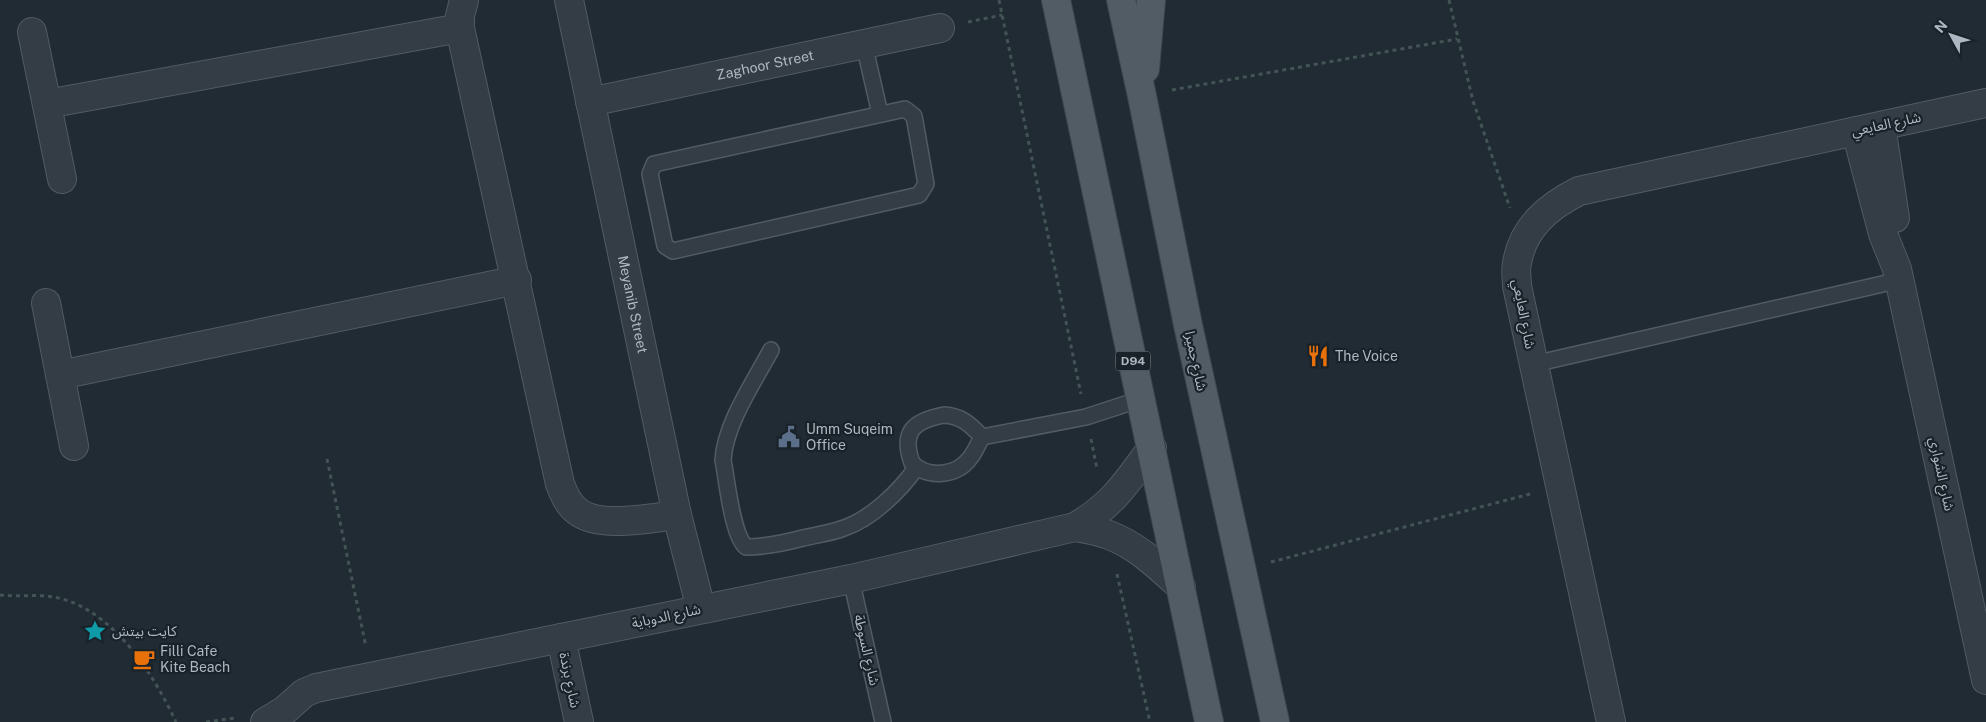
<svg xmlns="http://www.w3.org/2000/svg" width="1986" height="722" font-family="'Public Sans','Noto Sans Arabic',sans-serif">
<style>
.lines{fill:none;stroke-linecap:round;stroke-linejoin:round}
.service-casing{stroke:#515b63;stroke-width:18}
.minor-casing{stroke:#515b63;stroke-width:30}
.primary-casing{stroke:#3d464e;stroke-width:30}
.path{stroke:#425454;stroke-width:3;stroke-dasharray:4 4;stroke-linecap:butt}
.service{stroke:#343d45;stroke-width:15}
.minor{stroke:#343d45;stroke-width:28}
.primary{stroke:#525c65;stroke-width:28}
.labels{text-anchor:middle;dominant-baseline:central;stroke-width:4.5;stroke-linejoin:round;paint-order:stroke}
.shield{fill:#192229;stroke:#818b94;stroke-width:1}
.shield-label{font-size:12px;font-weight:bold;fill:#aeb8c2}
.street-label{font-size:14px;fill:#aeb8c2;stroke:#192229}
.poi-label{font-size:14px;fill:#aeb8c2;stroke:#192229;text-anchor:start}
</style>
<rect width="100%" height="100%" fill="#212b34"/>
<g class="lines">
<!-- service casing -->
<g class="service-casing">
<g id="service">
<polyline points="864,44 880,114"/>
<polygon points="905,109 914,116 926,184 919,195 673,251 665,246 650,174 654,164"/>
<path d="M771 350C754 382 725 424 723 460 727 480 732 535 746 547 765 547 784 543 803 538 816 535 831 533 844 528 871 519 900 491 916 468"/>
<polyline points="1534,364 1900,280"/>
<path d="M944 415C961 416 970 424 982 437 978 444 975 452 970 458 957 476 928 479 912 463 901 432 913 421 944 415Z"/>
<polyline points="982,437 1086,417 1141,399"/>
<polyline points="851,579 883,722"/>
</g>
</g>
<!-- minor casing -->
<g class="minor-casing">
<g id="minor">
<path d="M464 0 460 16V28L560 484C564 494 568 504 577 511 599 529 650 518 677 515"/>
<path id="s1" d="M569 0 677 515 701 609"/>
<polyline points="32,32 62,179"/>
<path id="s2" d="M590 102 940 28"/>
<polyline points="47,104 460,28"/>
<polyline points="1881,126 1895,218"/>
<polyline points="1856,131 1883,234 1897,269 1986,680"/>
<polyline points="46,303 74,446"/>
<polyline points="60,375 517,280"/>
<path d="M1075 527C1087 529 1098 531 1109 535 1138 546 1159 567 1181 587"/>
<polyline points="561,638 579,722"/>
<path d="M265 722 285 710 304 693 316 688 851 579 1075 527C1114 504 1126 483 1152 448"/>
<path d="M1611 722 1517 286C1517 279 1515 270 1517 263 1523 227 1549 206 1579 191L1986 103"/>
</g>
</g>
<!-- primary casing -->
<g class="primary-casing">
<g id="primary">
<polyline points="1056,0 1209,722"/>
<polyline points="1121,0 1142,96 1188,325 1275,722"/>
<polyline points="1145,69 1151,0"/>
</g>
</g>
<!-- path -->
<g class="path">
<polyline points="999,0 1081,394"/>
<polyline points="1449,0 1473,101 1510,208"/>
<polyline points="968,22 1002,15"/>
<polyline points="1172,90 1457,39"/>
<polyline points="1091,439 1097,469"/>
<polyline points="327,459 366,647"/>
<polyline points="1271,562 1530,494"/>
<polyline points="1117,574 1150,722"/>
<path d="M0 595C17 597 37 594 54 597 112 608 153 673 176 722"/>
<polyline points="206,722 235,718"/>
</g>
<!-- service -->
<use href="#service" class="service"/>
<!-- minor -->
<use href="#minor" class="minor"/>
<!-- primary -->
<use href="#primary" class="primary"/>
</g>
<!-- icons -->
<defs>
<g id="restaurant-bare" transform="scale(1.725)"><path d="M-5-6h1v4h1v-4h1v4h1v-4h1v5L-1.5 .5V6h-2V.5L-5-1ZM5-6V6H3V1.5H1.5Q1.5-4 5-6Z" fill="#e8710a" stroke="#192229" stroke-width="2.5" paint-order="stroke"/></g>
<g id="civic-bare" transform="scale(1.725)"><path d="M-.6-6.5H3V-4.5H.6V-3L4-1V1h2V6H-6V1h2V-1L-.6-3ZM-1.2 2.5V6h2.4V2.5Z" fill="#5c6f8a" stroke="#192229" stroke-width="2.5" paint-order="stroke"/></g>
<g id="sight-bare" transform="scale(1.725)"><path d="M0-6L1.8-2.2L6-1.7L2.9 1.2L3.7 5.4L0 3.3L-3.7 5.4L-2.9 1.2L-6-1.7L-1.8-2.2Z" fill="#0f9aa8" stroke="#192229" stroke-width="2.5" paint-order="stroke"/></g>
<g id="cafe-bare" transform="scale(1.725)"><path d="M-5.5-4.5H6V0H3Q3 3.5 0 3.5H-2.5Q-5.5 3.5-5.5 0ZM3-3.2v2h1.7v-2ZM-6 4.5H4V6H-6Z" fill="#e8710a" stroke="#192229" stroke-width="2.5" paint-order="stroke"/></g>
</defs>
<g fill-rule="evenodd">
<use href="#restaurant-bare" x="1318" y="356"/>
<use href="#civic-bare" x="789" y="437"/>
<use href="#sight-bare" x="95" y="631"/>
<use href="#cafe-bare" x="144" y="659"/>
</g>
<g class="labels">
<!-- shield labels -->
<rect class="shield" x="1115.5" y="351.5" width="35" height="19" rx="4"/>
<g class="shield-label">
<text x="1133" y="361">D94</text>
</g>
<!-- street labels -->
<g class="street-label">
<text stroke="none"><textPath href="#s2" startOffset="179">Zaghoor Street</textPath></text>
<text transform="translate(1886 124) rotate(-12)">شارع العايعي</text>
<text stroke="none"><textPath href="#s1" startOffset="311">Meyanib Street</textPath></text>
<text transform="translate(1524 314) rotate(79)">شارع العايعي</text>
<text transform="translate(1196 361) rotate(78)">شارع جميرا</text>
<text transform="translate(1942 474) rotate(78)">شارع الشواري</text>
<text transform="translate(666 616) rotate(-12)">شارع الدوباية</text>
<text transform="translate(867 650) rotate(77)">شارع السوطة</text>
<text transform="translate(570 680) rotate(78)">شارع برندة</text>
</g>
<!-- poi labels -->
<g class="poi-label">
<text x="1335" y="356">The Voice</text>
<text x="806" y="429">Umm Suqeim<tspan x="806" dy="16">Office</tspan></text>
<text x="112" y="631">كايت بيتش</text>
<text x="160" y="651">Filli Cafe<tspan x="160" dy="16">Kite Beach</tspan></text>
</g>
</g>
<!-- north arrow -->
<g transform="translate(1951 35) rotate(310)" stroke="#192229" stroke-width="4" paint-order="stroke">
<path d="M0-4L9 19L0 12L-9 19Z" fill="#aeb8c2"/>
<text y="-8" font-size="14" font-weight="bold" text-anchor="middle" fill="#aeb8c2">N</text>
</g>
</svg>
